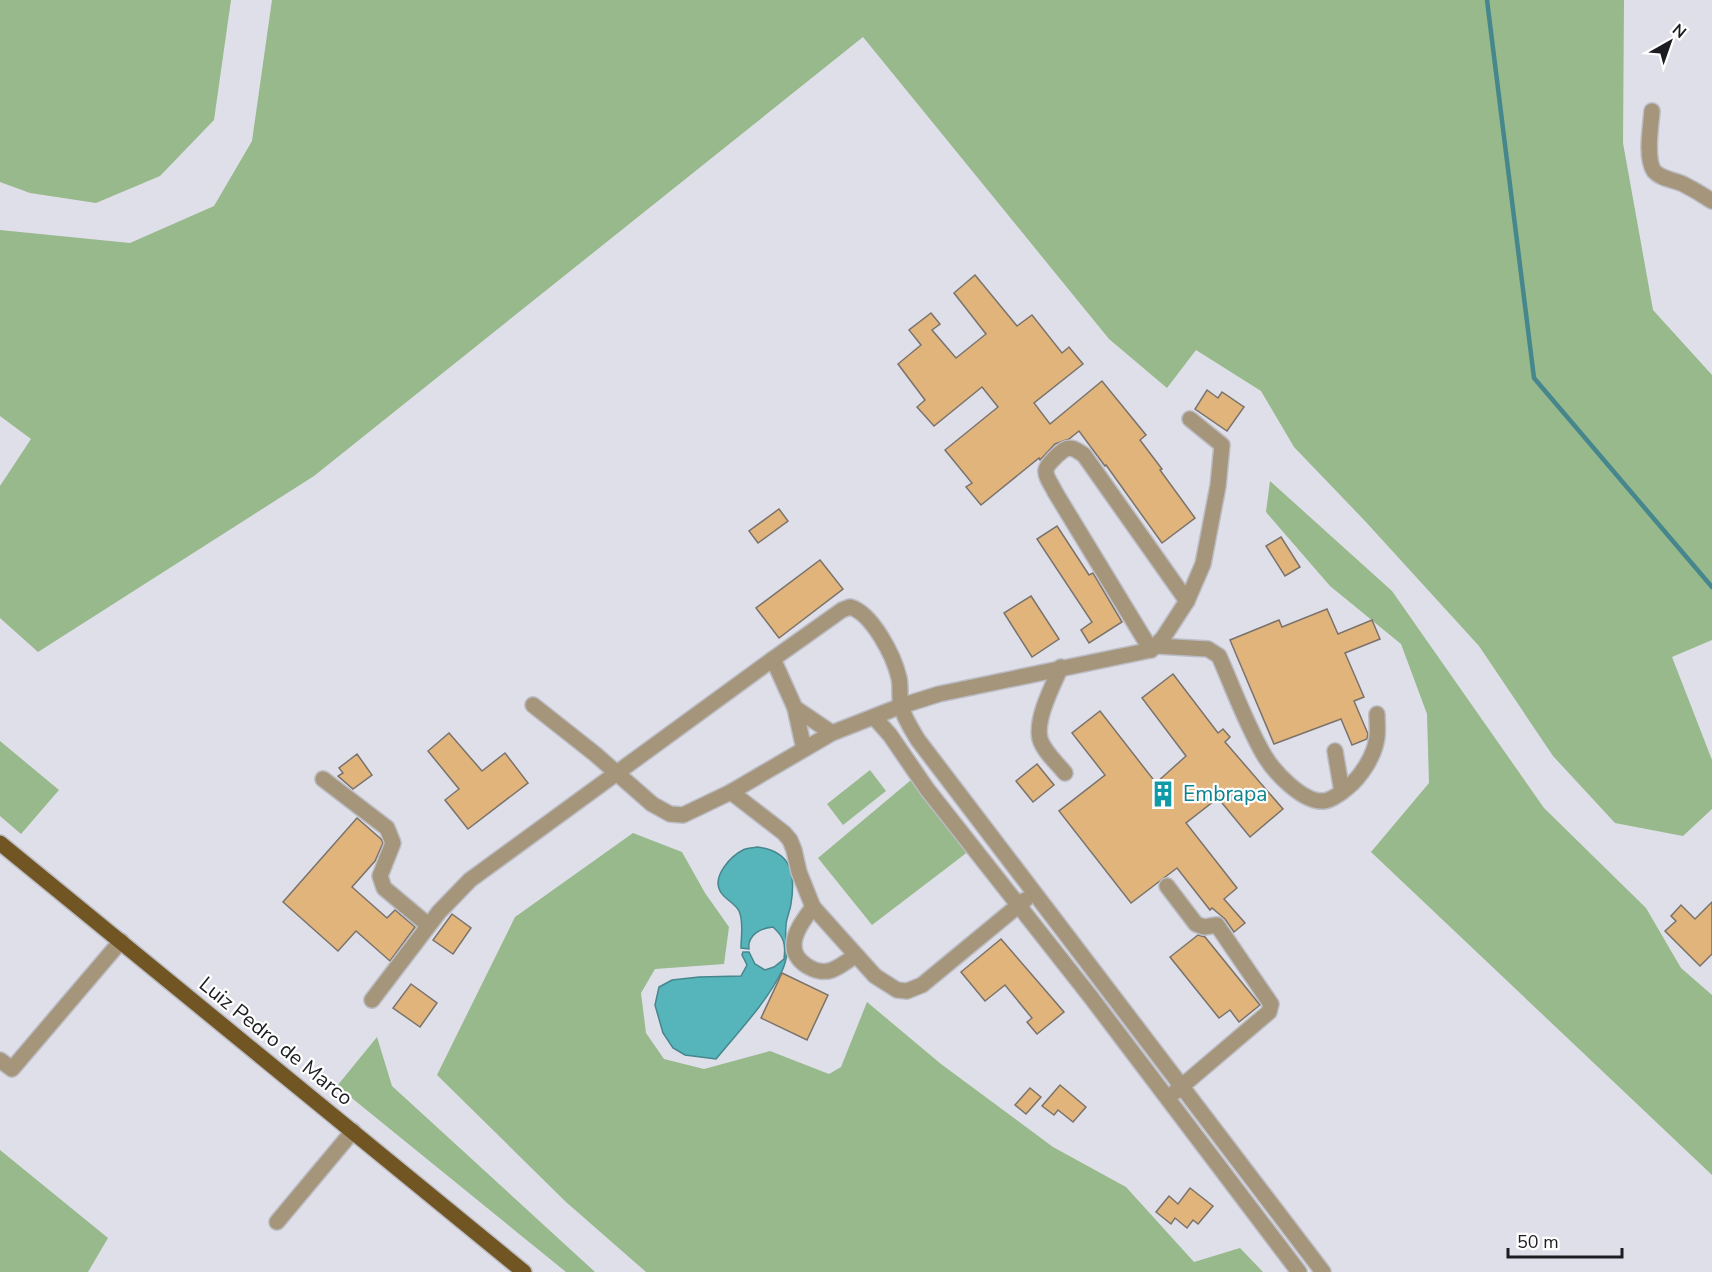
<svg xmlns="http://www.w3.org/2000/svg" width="1712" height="1272" font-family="'Nunito Sans',sans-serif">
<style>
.green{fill:#97b98b}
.water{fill:#56b4bb;stroke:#45878d;stroke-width:1.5}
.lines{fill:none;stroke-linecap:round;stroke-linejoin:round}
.stream{stroke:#45878d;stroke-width:4.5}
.building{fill:#e1b47c;stroke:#7a736c;stroke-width:1.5}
.minor-casing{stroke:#bcbcc5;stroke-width:18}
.major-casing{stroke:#bcbcc5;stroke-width:18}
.minor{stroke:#a4957b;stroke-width:15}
.major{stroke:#715623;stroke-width:15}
.labels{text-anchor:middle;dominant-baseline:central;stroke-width:4.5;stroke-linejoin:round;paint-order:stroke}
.culture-label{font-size:21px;fill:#0d838f;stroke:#fff;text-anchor:start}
.street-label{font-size:21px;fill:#1d1d21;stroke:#fff}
</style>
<rect width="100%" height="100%" fill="#dfdfe9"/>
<!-- green -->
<g class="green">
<polygon points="231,0 214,120 160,176 96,203 30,193 0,182 0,0"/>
<polygon points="272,0 1624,0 1623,143 1653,310 1712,375 1712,640 1672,657 1712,760 1712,809 1683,836 1615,823 1553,756 1479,646 1365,521 1294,447 1261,391 1196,350 1167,388 1109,339 863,37 314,476 38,652 0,618 0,486 31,439 0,416 0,230 130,243 214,206 252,141"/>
<polygon points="1270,481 1392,591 1544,808 1646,908 1681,968 1712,995 1712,1175 1371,852 1429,783 1427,714 1401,644 1330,586 1266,512"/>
<polygon points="0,741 59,790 21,834 0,816"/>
<polygon points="870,770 886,791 843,825 827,804"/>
<polygon points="911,780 969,851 872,925 818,858"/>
<polygon points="633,833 682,852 705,893 729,927 724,964 655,969 641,993 646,1033 664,1059 704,1069 770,1051 829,1074 841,1067 867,1002 941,1064 1053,1147 1126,1187 1194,1262 1240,1248 1263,1272 646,1272 566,1202 437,1075 515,917"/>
<polygon points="377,1037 392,1086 595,1272 566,1272 337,1086"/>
<polygon points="0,1150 108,1238 88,1272 0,1272"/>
</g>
<!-- water -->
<path class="water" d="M757 847C791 851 796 873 791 904 790 912 786 918 786 926 784 945 791 951 782 971 766 1003 739 1031 716 1059L685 1055 673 1048 663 1033 655 1005 659 987 672 980 699 977 741 976 747 965 742 955 743 952H749L755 964 765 970 774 967 784 959C786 944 784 937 773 927 761 928 747 935 749 949L741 948C741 937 744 921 739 911 735 903 724 899 720 891 712 876 731 856 743 850 747 848 753 848 757 847Z"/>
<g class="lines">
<!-- stream -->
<polyline class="stream" points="1487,0 1534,378 1712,587"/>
</g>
<!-- building -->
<g class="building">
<polygon points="975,275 1017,326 1032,315 1062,353 1069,347 1083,364 1034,403 1050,424 1102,381 1146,435 1140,440 1162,469 1160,470 1195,518 1162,543 1106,465 1105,466 1079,431 1069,439 1055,444 1040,460 1039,458 981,505 966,487 972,483 945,450 998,407 982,387 934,426 917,407 925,400 898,364 921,345 909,330 931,313 940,324 932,330 956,358 986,334 954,293"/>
<polygon points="1207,390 1218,398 1222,392 1244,407 1227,431 1195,409"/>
<polygon points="779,509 788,521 758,543 749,531"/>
<polygon points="1057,526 1089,575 1093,573 1122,622 1089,643 1081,630 1092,622 1037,539"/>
<polygon points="1281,537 1300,567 1285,576 1266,546"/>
<polygon points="820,560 843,589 779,638 756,608"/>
<polygon points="1031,596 1059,639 1032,657 1004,613"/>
<polygon points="1327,609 1338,634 1372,620 1380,639 1345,653 1364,697 1354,701 1368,734 1367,739 1352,745 1341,719 1274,744 1230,640 1279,620 1282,627"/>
<polygon points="1173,674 1218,733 1223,729 1230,737 1225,742 1283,809 1250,837 1218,798 1186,823 1237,888 1224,899 1245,923 1234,932 1225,919 1212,908 1210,910 1177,868 1131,903 1059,811 1105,775 1072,733 1100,711 1156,783 1186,756 1142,698"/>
<polygon points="449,733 482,771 505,753 528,783 468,829 445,800 459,789 428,751"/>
<polygon points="357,754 372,775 353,789 338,776 343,773 339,768"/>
<polygon points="1037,764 1054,785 1033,802 1016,781"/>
<polygon points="357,818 381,839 383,843 375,861 352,887 387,918 395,910 415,927 390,961 356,931 338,951 283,902"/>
<polygon points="1712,902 1712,954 1700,966 1665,931 1676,921 1671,916 1681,905 1695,919"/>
<polygon points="452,914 471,928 453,954 433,940"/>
<polygon points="1198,935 1205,937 1260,1005 1239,1022 1230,1010 1219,1018 1170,957"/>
<polygon points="1001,939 1064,1012 1037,1034 1027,1022 1032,1018 1005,985 985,1001 961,972"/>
<polygon points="782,973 828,995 807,1040 761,1018"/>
<polygon points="411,984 437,1003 420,1027 393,1008"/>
<polygon points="1060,1085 1086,1107 1073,1122 1058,1110 1054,1115 1042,1106"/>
<polygon points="1030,1088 1041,1097 1026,1114 1015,1105"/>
<polygon points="1190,1188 1213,1206 1198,1224 1193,1220 1187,1228 1175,1218 1171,1224 1156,1212 1169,1196 1178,1204"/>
</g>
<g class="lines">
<!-- minor casing -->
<g class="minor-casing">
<g id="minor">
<path d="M1652 111C1651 125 1645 158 1654 171 1661 179 1674 180 1683 184 1693 189 1703 195 1712 201"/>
<path d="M1157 646 1208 649 1219 656C1233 688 1246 724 1264 755 1274 772 1303 803 1324 801 1332 800 1341 793 1347 788 1361 777 1375 755 1377 737 1378 730 1377 722 1377 714"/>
<path d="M1151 650 1055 492C1052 485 1045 477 1046 470 1047 464 1061 451 1066 449 1073 446 1079 452 1084 455L1187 601"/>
<path d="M1061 667C1053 685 1035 719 1040 739 1044 752 1057 763 1065 773"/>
<polyline points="533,705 595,754 652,804 670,814 683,815 731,792 832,733 901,706 939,694 1151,650 1163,638 1187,601 1203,564 1218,486 1222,445 1190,419"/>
<polyline points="795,708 804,749"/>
<polyline points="874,717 890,735 927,789 1090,996 1299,1272"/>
<path d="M832 733 795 708 773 659 842 610 850 607C872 613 894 656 899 678 901 687 899 698 901 706 904 718 912 730 918 740L1323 1272"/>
<polyline points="1335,751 1342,792"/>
<polyline points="323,779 387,828 393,843 380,876 384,888 428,925"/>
<polyline points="731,792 784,833 790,840 794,850 799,872 813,907 875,976 897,990 907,991 922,985 1025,900"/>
<polyline points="1167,886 1196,924 1204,927 1217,925 1271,1004 1269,1012 1175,1092"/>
<path d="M813 907C806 917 794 931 794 945 793 961 816 976 832 970 840 967 849 960 856 955"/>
<polyline points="372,1000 439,912 470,880 773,659"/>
<polyline points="0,1060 12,1069 121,941"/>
<polyline points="277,1222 353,1131"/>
</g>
</g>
<!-- major casing -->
<g class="major-casing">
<polyline id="major" points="0,843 524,1272"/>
</g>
<!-- minor -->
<use href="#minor" class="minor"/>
<!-- major -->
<use href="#major" class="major"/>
</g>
<!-- icons -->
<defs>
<g id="building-bare" transform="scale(2.07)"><path d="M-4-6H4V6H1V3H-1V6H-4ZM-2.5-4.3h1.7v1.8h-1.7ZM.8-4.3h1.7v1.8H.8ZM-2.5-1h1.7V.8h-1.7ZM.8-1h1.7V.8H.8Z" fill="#0f9aa8" stroke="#fff" stroke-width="2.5" paint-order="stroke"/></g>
</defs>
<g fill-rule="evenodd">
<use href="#building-bare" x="1163" y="794"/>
</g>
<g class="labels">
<!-- culture labels -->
<g class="culture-label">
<text x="1183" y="794">Embrapa</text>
</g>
<!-- street labels -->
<g class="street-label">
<text transform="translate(276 1041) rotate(39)">Luiz Pedro de Marco</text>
</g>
</g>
<!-- north arrow -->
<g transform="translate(1670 42) rotate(40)" stroke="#ffffff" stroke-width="4.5" paint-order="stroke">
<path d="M0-4.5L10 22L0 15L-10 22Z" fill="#1d1d21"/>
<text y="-9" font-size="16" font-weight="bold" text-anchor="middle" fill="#1d1d21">N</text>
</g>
<!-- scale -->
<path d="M1508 1248v9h114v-9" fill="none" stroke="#1d1d21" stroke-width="3"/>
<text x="1517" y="1248" font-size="18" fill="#1d1d21" stroke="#ffffff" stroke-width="4.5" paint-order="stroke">50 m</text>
</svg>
